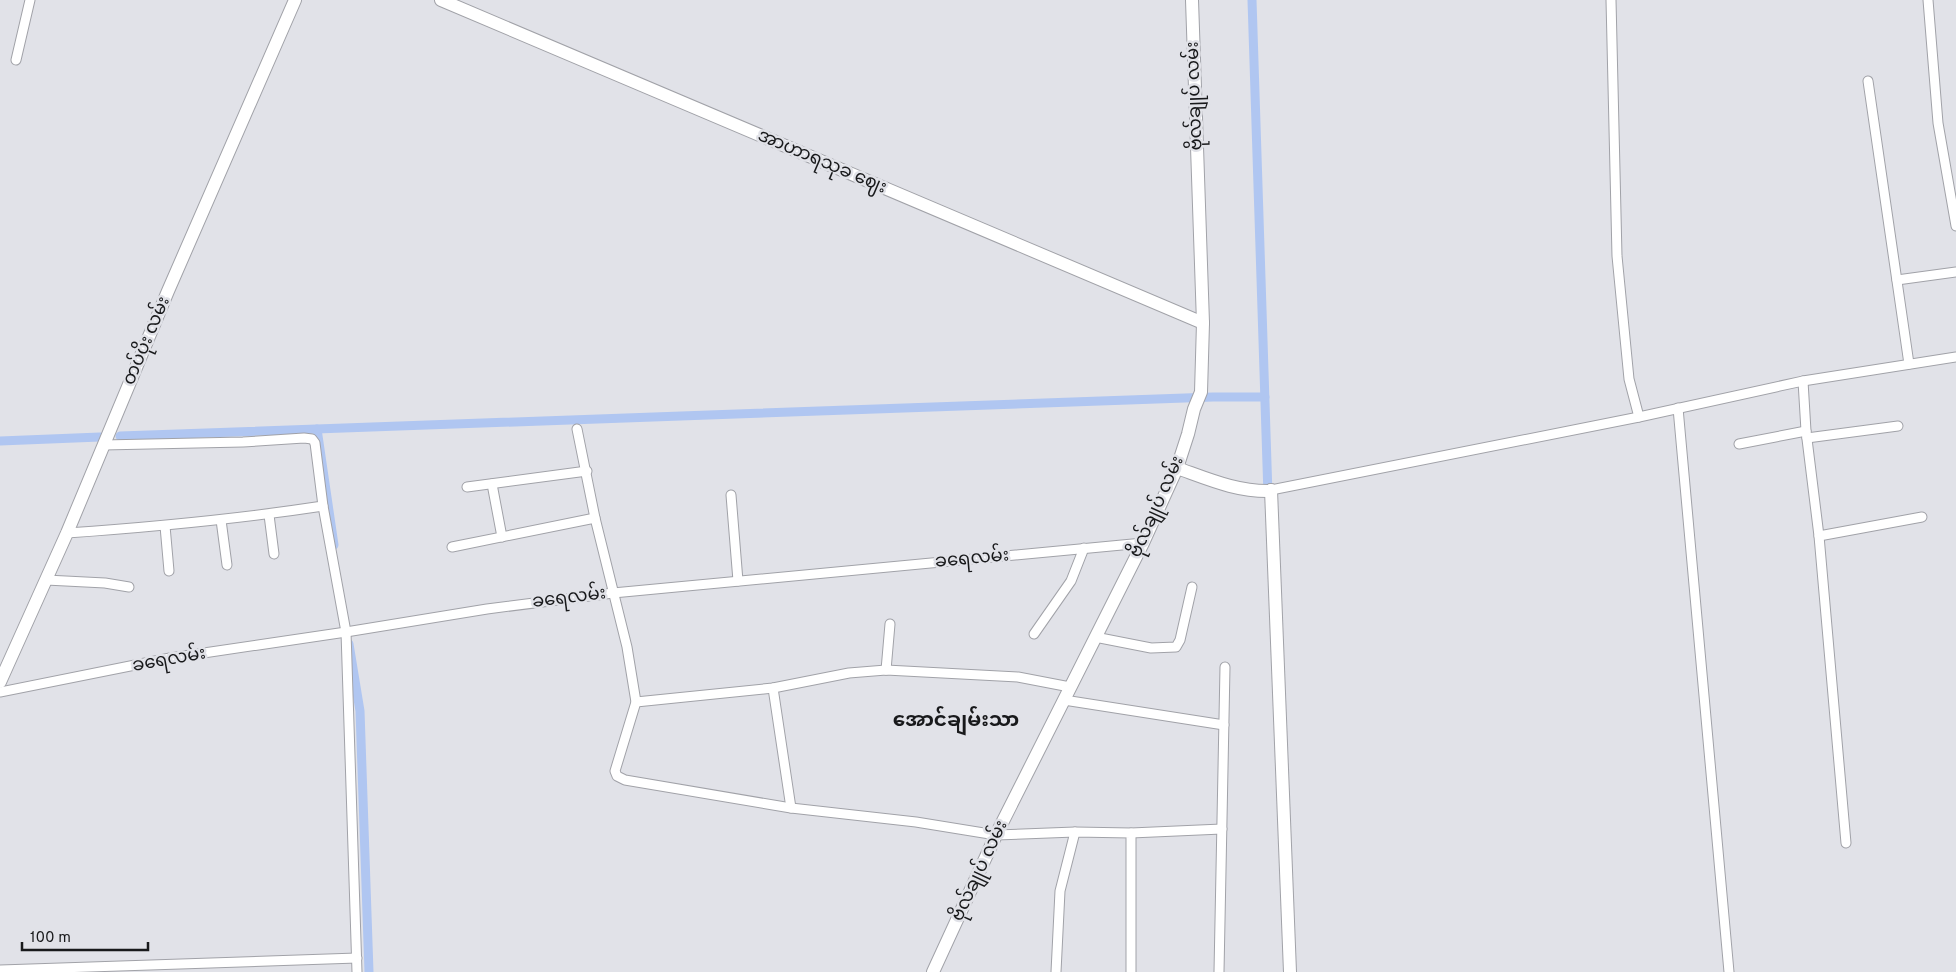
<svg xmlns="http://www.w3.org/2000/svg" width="1956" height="972" font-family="Overpass,'Noto Sans Myanmar',sans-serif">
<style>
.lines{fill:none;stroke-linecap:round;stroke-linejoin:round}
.canal{stroke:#b0c6f1;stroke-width:9}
.street-casing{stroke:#a1a2a8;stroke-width:11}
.secondary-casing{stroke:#a1a2a8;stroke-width:14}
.street{stroke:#fff;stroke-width:9}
.secondary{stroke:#fff;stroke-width:12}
.labels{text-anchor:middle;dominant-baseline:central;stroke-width:5;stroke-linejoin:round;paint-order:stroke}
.street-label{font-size:18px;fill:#18191b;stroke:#e1e2e8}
.quarter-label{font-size:20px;font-weight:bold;fill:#18191b;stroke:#e1e2e8}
</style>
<rect width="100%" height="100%" fill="#e1e2e8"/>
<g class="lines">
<!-- canal -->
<g class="canal">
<polyline points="1252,0 1268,495"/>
<polyline points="317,429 334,545"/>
<polyline points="120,436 1213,397 1265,397"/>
<polyline points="0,441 100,437"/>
<polyline points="349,644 360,711 369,972"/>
</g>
<!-- street casing -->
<g class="street-casing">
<g id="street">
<polyline points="1611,0 1617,256 1629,379 1639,417"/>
<polyline points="1928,0 1938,123 1956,226"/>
<polyline points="16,60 30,0"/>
<polyline points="1868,81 1909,364"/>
<polyline points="1897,280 1956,272"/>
<polyline points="1803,381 1806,431 1819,536 1846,843"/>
<polyline points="1678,408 1729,972"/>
<polyline points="577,429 595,518 627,647 636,702 615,771 617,776 625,780 791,808 916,822 996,835 1075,832 1131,833 1131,972"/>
<polyline points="1807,438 1898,426"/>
<polyline points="1739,444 1806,431"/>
<polyline points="103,445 243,442 304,438 312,439 315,443 323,506 346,632 357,972"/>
<polyline points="492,484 502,537"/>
<polyline points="467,487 587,471"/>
<polyline points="1271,490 1639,417 1803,381 1956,357"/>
<polyline points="731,495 738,581"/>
<polyline points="269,515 274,554"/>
<polyline points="221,520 227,565"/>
<polyline points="165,526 169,571"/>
<path d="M67 533C153 527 238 519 323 506"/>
<polyline points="1819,536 1922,517"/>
<polyline points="452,547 595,518"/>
<polyline points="46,580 105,583 129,587"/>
<polyline points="1034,634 1071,581 1084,548"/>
<polyline points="1095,637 1151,648 1176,647 1180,640 1192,587"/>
<polyline points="886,670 890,624"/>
<polyline points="773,688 791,808"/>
<polyline points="0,692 170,658 346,632 487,609 613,593 1143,543"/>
<polyline points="1064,700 1224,725"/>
<polyline points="636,702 773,688 849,673 886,670 1018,677 1070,687"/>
<polyline points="1131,833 1222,829"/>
<polyline points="0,970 357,958"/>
<polyline points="1056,972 1060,891 1075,832"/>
<polyline points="1219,972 1225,667"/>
</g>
</g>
<!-- secondary casing -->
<g class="secondary-casing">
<g id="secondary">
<polyline points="441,0 1203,323"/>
<path d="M1177 468C1208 479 1237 492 1271 491V490"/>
<polyline points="1271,490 1290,972"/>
<polyline points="0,682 67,533 168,291 295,0"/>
<polyline points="933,972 996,835 1143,543 1177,468 1188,434 1194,409 1201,392 1203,323 1192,0"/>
</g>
</g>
<!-- street -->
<use href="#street" class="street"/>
<!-- secondary -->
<use href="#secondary" class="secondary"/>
</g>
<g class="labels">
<!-- street labels -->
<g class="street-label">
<text transform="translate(1195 96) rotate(-92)">ဗိုလ်ချုပ် လမ်း</text>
<text transform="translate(822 162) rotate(23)">အာဟာရသုခ ဈေး</text>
<text transform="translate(147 341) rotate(-67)">တပ်ပိုး လမ်း</text>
<text transform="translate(1157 507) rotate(-66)">ဗိုလ်ချုပ် လမ်း</text>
<text transform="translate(972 559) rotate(-5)">ခရေလမ်း</text>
<text transform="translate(569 598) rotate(-7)">ခရေလမ်း</text>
<text transform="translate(169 660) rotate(-10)">ခရေလမ်း</text>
<text transform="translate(980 871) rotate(-65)">ဗိုလ်ချုပ် လမ်း</text>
</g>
<!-- quarter labels -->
<g class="quarter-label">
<text x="956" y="721">အောင်ချမ်းသာ</text>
</g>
</g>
<!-- scale -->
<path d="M22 942v8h126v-8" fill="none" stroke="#18191b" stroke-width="2.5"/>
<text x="30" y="942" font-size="15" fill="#18191b" stroke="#e1e2e8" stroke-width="4" paint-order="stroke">100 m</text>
</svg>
